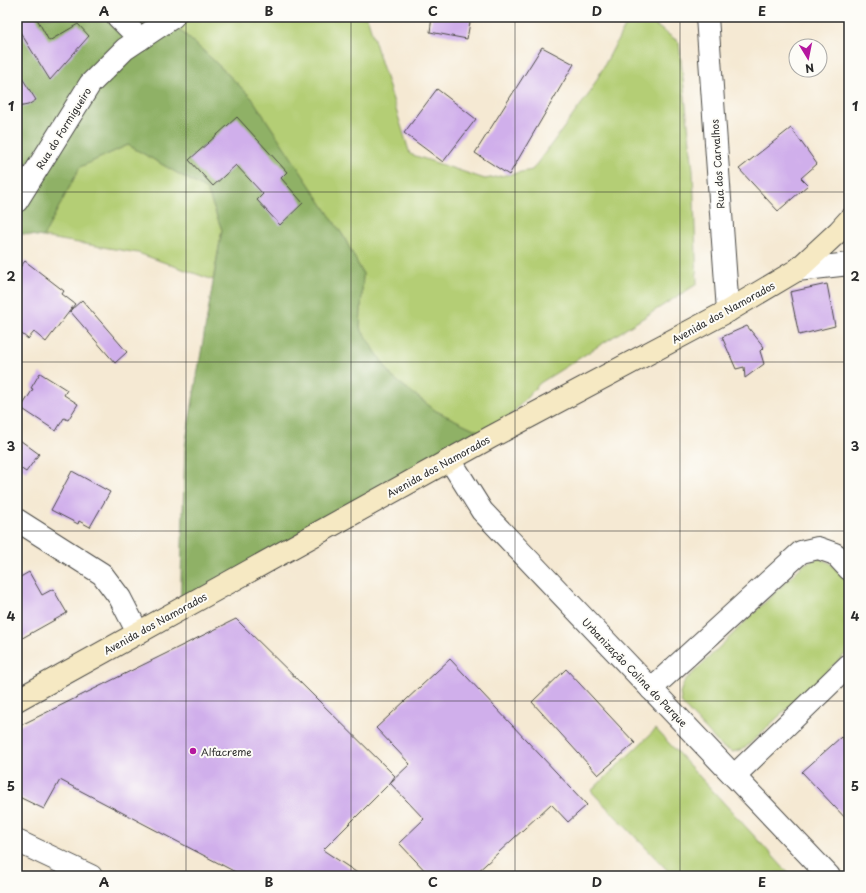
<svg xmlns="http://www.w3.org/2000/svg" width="866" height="893" font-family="'Playpen Sans',sans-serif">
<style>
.green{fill:#b4ce74;stroke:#707c50}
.forest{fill:#8fb166;stroke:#5d6e48}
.building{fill:#d0afeb}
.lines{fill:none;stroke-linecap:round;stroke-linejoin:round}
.street-casing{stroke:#494844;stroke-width:24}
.secondary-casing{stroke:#494844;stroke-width:24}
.street{stroke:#fff;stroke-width:22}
.secondary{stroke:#f6e9c3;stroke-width:22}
.grid{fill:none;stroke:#2b2b2b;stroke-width:1;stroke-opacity:0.55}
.poi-dot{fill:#b5179e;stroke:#fdfcf7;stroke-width:1.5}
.labels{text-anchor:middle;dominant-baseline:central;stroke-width:4;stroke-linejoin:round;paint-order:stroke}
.street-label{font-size:10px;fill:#2b2b2b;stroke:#fdfcf7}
.poi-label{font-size:10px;fill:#2b2b2b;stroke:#fdfcf7;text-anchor:start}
.neatline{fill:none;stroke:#2b2b2b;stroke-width:1.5}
.grid-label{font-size:13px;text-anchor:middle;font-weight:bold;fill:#2b2b2b}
</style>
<rect width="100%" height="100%" fill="#fdfcf7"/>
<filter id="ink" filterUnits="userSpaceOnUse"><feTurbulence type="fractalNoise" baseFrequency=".025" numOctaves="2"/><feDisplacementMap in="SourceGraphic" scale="8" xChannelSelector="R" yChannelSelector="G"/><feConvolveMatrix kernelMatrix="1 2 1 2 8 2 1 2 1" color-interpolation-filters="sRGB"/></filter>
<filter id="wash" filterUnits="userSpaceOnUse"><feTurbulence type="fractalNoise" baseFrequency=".012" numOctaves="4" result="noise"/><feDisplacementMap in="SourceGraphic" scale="16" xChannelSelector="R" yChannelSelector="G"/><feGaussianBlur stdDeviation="0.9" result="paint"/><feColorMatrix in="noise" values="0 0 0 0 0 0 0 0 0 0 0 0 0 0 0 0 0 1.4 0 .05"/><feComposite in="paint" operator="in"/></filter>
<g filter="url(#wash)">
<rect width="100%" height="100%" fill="#f5e9d3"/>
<!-- green -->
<g class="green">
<polygon points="171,17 367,17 410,154 485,179 532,170 589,94 630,17 644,17 679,42 693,170 697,284 540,383 491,437 436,411 392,377 360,328 363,274 344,237 251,97 209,56 182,32"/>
<polygon points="128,145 207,190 222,230 213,280 138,253 43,237 80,167"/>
<polygon points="818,558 830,563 849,583 849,651 745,748 733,752 722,747 682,704 680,693 684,682 804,564"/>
<polygon points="656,729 791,876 673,876 591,791"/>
</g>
<!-- forest -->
<polygon class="forest" points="17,17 171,17 182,32 209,56 251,97 344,237 363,274 360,328 392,377 436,411 491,437 180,610 185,446 222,230 207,190 128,145 80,167 43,237 17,233"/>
<g id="blocks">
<!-- building -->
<g class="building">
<polygon points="17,17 36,17 49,41 78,24 89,36 50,80 17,27"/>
<polygon points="432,17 471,17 467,39 430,32"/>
<polygon points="542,47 574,64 509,175 475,153"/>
<polygon points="17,70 36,100 28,105 18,107 17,107"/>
<polygon points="437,89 476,119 443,162 404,133"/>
<polygon points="237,117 287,172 281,178 303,203 280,225 257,200 263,194 236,165 213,186 189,160"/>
<polygon points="791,128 817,164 801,178 808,185 778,211 739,169"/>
<polygon points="25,261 64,291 62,294 75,304 46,342 34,332 28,339 17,330 17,271"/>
<polygon points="827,284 835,326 799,335 790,292"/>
<polygon points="82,300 127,352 115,363 70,311"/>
<polygon points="747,326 764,347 760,351 764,364 745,378 744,367 736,369 722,337"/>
<polygon points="40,373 67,390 64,395 78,404 68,420 64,418 56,431 21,408 33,389 31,388"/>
<polygon points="17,438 39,454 26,472 17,466"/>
<polygon points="72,471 110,492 90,527 79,521 78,524 51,510"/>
<polygon points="29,572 42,595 53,589 67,613 17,641 17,579"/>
<polygon points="236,619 395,776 390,783 323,850 362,876 243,876 60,780 44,809 17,796 17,727"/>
<polygon points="450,659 587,805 568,822 551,804 473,876 430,876 399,843 424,819 390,783 410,764 376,728"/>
<polygon points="566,669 635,743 598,775 532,702"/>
<polygon points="841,737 849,746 849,822 802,772"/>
</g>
</g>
</g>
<g filter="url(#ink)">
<use href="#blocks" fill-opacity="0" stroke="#494844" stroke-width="1"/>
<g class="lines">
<!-- street casing -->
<g class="street-casing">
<g id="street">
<polyline points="118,17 140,39"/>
<polyline points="707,17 728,311"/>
<polyline points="17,201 90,84 125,49 173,17"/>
<polyline points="797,270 849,264"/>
<polyline points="450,460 482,511 829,876"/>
<polyline points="17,520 102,574 120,598 138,633"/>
<polyline points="651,689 801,552 818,548 835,554 849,569"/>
<polyline points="734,776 849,665"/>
<polyline points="17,841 91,876"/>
</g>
</g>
<!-- secondary casing -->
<g class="secondary-casing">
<polyline id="secondary" points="17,700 491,437 728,311 797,270 839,231 849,220"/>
</g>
<!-- street -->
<use href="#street" class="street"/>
<!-- secondary -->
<use href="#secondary" class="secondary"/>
</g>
</g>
<!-- grid -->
<path class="grid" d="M186 17V876M351 17V876M515 17V876M680 17V876M17 192H849M17 362H849M17 531H849M17 701H849"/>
<!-- markers -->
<circle class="poi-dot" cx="193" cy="751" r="4"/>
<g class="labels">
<!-- street labels -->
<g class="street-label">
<text transform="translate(63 128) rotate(-58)">Rua do Formigueiro</text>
<text transform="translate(717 164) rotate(-94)">Rua dos Carvalhos</text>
<text transform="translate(723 312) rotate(-29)">Avenida dos Namorados</text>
<text transform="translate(438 466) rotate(-29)">Avenida dos Namorados</text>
<text transform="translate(155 623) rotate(-29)">Avenida dos Namorados</text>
<text transform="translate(635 672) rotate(46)">Urbanização Colina do Parque</text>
</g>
<!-- poi labels -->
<g class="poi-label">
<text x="201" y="751">Alfacreme</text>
</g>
</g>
<!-- margin -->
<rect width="866" height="893" fill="none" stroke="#fdfcf7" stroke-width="44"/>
<!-- north arrow -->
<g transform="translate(808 58) rotate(170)"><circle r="19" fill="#fdfcf7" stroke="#a9a8a5"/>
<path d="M0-3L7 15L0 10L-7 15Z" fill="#b5179e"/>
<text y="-6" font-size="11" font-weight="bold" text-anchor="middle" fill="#2b2b2b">N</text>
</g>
<rect x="22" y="22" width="822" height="849" class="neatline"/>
<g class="grid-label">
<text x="104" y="16">A</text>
<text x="269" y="16">B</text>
<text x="433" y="16">C</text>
<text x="597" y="16">D</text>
<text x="762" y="16">E</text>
<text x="11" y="111">1</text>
<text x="855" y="111">1</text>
<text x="11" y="281">2</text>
<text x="855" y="281">2</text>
<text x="11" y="451">3</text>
<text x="855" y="451">3</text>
<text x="11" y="621">4</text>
<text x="855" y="621">4</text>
<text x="11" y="791">5</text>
<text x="855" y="791">5</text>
<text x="104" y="887">A</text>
<text x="269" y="887">B</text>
<text x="433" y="887">C</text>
<text x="597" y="887">D</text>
<text x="762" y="887">E</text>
</g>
</svg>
